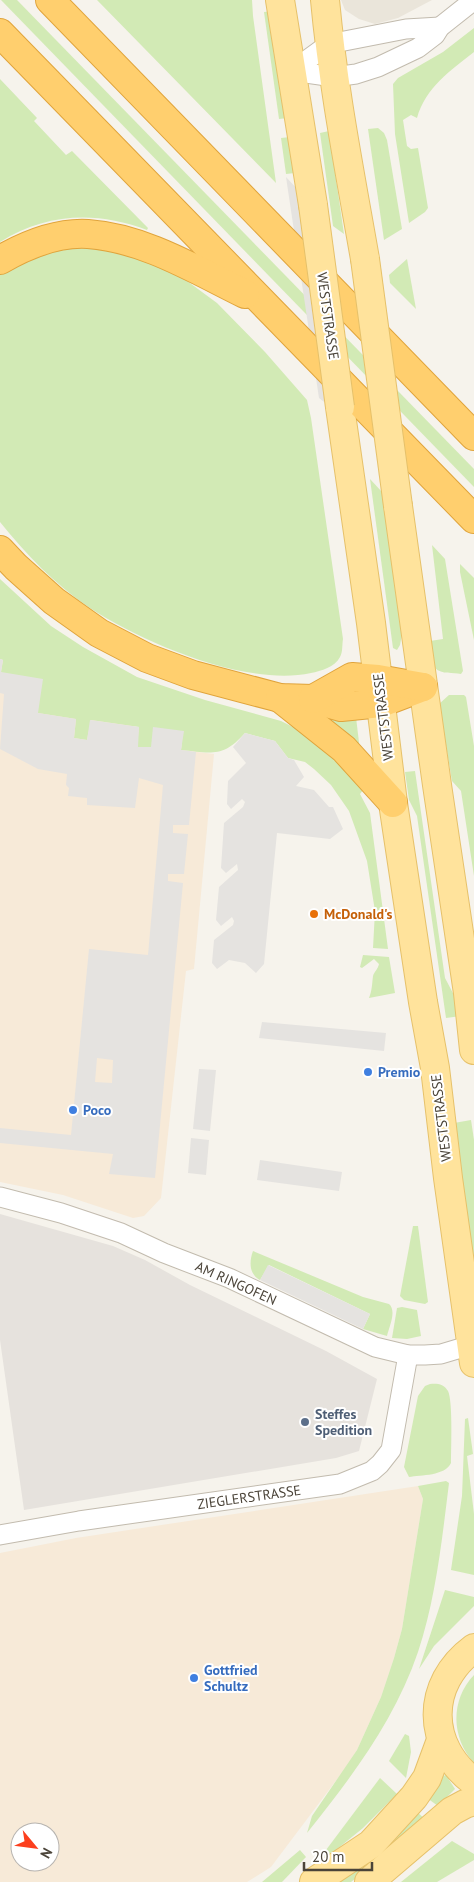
<svg xmlns="http://www.w3.org/2000/svg" width="474" height="1882" font-family="'PT Sans',sans-serif">
<style>
.residential{fill:#eae5da}
.commercial{fill:#f7ead8;fill-rule:evenodd}
.industrial{fill:#e6e2dd}
.green{fill:#d2eab5}
.parking{fill:#e5e3e0;fill-rule:evenodd}
.lines{fill:none;stroke-linecap:round;stroke-linejoin:round}
.street-casing{stroke:#c2bbae;stroke-width:21}
.primary-casing{stroke:#e6c16a;stroke-width:30}
.highway-casing{stroke:#e0a43c;stroke-width:30}
.street{stroke:#fff;stroke-width:19}
.primary{stroke:#ffe39c;stroke-width:28}
.highway{stroke:#ffcf6e;stroke-width:28}
.primary-bridge-casing{stroke:#e6c16a;stroke-width:30;stroke-linecap:butt}
.primary-bridge{stroke:#ffe39c;stroke-width:28}
.food-dot{fill:#e8710a;stroke:#fff;stroke-width:2}
.shop-dot{fill:#3f7fe0;stroke:#fff;stroke-width:2}
.service-dot{fill:#5c6f8a;stroke:#fff;stroke-width:2}
.labels{text-anchor:middle;dominant-baseline:central;stroke-width:4;stroke-linejoin:round;paint-order:stroke}
.street-label{font-size:14px;fill:#4b4439;stroke:#fff}
.food-label{font-size:14px;font-weight:bold;fill:#c56008;stroke:#fff;text-anchor:start}
.shop-label{font-size:14px;font-weight:bold;fill:#366cbe;stroke:#fff;text-anchor:start}
.service-label{font-size:14px;font-weight:bold;fill:#4e5e75;stroke:#fff;text-anchor:start}
</style>
<rect width="100%" height="100%" fill="#f6f3ec"/>
<!-- residential -->
<polygon class="residential" points="341,0 432,0 398,18 375,24 359,19 345,10"/>
<!-- commercial -->
<g class="commercial">
<polygon points="0,659 181,750 214,754 194,969 186,971 161,1198 144,1216 133,1218 63,1195 0,1182"/>
<path d="M418 1486 423 1499 402 1629 394 1658 381 1697 357 1750 344 1770 271 1867 247 1882H0V1553L76 1538ZM20 1832H50V1862H20Z"/>
</g>
<!-- industrial -->
<polygon class="industrial" points="0,1214 113,1246 145,1260 190,1285 326,1351 377,1379 359,1451 336,1458 24,1510 0,1340"/>
<!-- green -->
<g class="green">
<polygon points="1,0 17,0 474,469 474,487"/>
<polygon points="97,0 252,0 253,16 276,183"/>
<polygon points="273,11 288,118 279,119 264,12"/>
<path d="M474 28V52C450 71 426 87 417 118L411 115 403 120 407 146 411 149 418 148 428 208 425 212 409 223 395 134 393 84 398 78 443 52Z"/>
<path d="M0 79 37 118 34 121 66 155 72 151 148 228 147 230C96 211 47 213 0 242Z"/>
<polygon points="378,128 384,133 387,140 402,229 384,240 368,129"/>
<polygon points="329,131 344,234 333,226 320,133"/>
<polygon points="290,137 295,173 286,174 281,138"/>
<path d="M99 244 168 267 217 303 265 352 307 400 311 418 343 639C342 644 343 652 340 657 335 667 321 671 311 673 247 687 143 643 90 608 55 585 26 554 0 522V271L39 252Z"/>
<polygon points="407,259 416,309 390,283 389,275"/>
<polygon points="370,479 382,492 402,634 400,645 397,650 393,648"/>
<path d="M432 545 445 559 463 671 461 674C453 672 442 675 435 668L430 641 443 639Z"/>
<polygon points="460,564 474,578 474,640 460,572"/>
<path d="M0 579 51 626 83 647 137 677 205 700 281 721 305 733 319 742 364 789 360 794 370 813 388 949 373 948 375 911 367 861 349 811 331 785 314 769 305 762 288 758 275 741 245 733C223 758 211 753 181 750L183 731 151 748 137 747 139 727 91 720 87 740 74 738 76 719 38 713 1 672 3 660 0 659Z"/>
<polygon points="449,695 464,695 466,697 474,746 474,876 461,791 452,781 439,704"/>
<polygon points="319,717 356,717 360,751"/>
<polygon points="415,771 445,978 455,997 461,1016 446,1018 417,816 409,800 405,772"/>
<path d="M363 955 389 957 395 993 369 998C372 991 372 984 373 976 374 972 378 969 379 964L374 959 362 968 360 967Z"/>
<polygon points="471,1120 474,1140 474,1271 454,1123"/>
<polygon points="413,1226 418,1226 428,1302 425,1304 404,1300 400,1296"/>
<path d="M253 1251 363 1297 389 1304C397 1311 389 1327 387 1336L363 1329 370 1314 269 1265 260 1280C249 1274 249 1262 253 1251Z"/>
<polygon points="402,1307 417,1310 421,1336 407,1339 392,1338 397,1308"/>
<path d="M430 1384C437 1383 444 1384 448 1391 453 1401 451 1449 451 1463 445 1476 421 1475 409 1477L404 1467 418 1396 425 1386Z"/>
<polygon points="468,1418 473,1454 467,1456 474,1514 474,1575 451,1570 462,1496 465,1419"/>
<path d="M446 1481 449 1483C442 1539 436 1598 418 1652 395 1720 351 1778 307 1833L312 1816 357 1750 381 1697 394 1658 402 1629 423 1499 418 1486Z"/>
<polygon points="445,1590 474,1597 474,1606 434,1646 419,1669"/>
<path d="M474 1675V1763C451 1738 450 1700 474 1675Z"/>
<polygon points="405,1734 409,1736 411,1752 406,1778 389,1761"/>
<polygon points="446,1775 455,1789 438,1806 427,1798 443,1776"/>
<polygon points="380,1778 397,1794 363,1828 326,1858 324,1858 323,1854"/>
<polygon points="417,1812 426,1820 355,1879 351,1882 338,1882"/>
<polygon points="452,1841 474,1854 474,1860 437,1882 401,1882"/>
<polygon points="300,1850 306,1857 282,1882 262,1882"/>
</g>
<!-- parking -->
<g class="parking">
<polygon points="286,177 299,191 328,405 319,398"/>
<path d="M0 659 3 660 1 672 43 679 38 713 76 719 74 738 87 740 90 720 139 727 138 747H151L153 727 184 731 181 750 196 752 189 825H173V833L188 834 184 874H168V881L183 883 155 1178 109 1174 113 1154 0 1143V1128L71 1135 89 949 148 955 163 785 139 778 135 808 87 805V798L68 796 69 788 66 785 67 774 38 769 0 749 4 694 0 693ZM97 1058 113 1060 112 1083 95 1082Z"/>
<polygon points="245,733 275,741 288,758 294,760 304,777 296,786 314,790 329,807 333,807 343,829 330,839 277,833 264,964 256,973 245,963 229,960 217,969 212,963 214,940 233,925 234,921 232,917 221,926 216,920 219,887 238,870 237,864 226,873 221,868 224,823 243,807 245,802 242,799 231,809 227,804 228,781 246,763 233,747"/>
<polygon points="262,1022 386,1033 384,1051 259,1038"/>
<polygon points="199,1069 216,1070 210,1131 193,1129"/>
<polygon points="191,1138 209,1140 206,1175 188,1173"/>
<polygon points="260,1160 342,1172 339,1191 257,1180"/>
<polygon points="268,1265 370,1314 363,1329 260,1280"/>
</g>
<g class="lines">
<!-- street casing -->
<g class="street-casing">
<g id="street">
<polyline points="292,71 334,77 356,74 378,67 418,48 435,35 440,27 474,0"/>
<polyline points="292,71 329,44 406,29 440,27"/>
<polyline points="0,1197 61,1213 121,1233 164,1253 229,1278 375,1347 408,1355 425,1355 441,1354 471,1345"/>
<polyline points="0,1535 79,1521 340,1484 372,1471 380,1464 391,1450 408,1355"/>
</g>
</g>
<!-- primary casing -->
<g class="primary-casing">
<g id="primary">
<polyline points="280,0 313,205"/>
<path d="M325 0C333 87 350 173 365 259"/>
<polyline points="340,407 371,623 393,803 423,1002 435,1068 448,1178 474,1363"/>
<polyline points="398,506 437,785 468,993 474,1050"/>
<path d="M474 1648C425 1684 426 1746 474 1782"/>
<polyline points="314,1882 371,1844 414,1797 427,1778 441,1740"/>
<polyline points="369,1882 452,1811 465,1804 474,1801"/>
</g>
</g>
<!-- highway casing -->
<g class="highway-casing">
<g id="highway">
<polyline points="50,0 474,436"/>
<polyline points="0,33 474,519"/>
<path d="M0 260C26 245 56 232 88 234 144 238 196 270 245 294"/>
<polyline points="0,550 16,567 54,601 99,633 147,658 193,675 280,698 313,699 341,707 381,703 423,687"/>
<polyline points="280,698 344,749 393,803"/>
<polyline points="313,699 352,677 378,679 423,687"/>
</g>
</g>
<!-- street -->
<use href="#street" class="street"/>
<!-- primary -->
<use href="#primary" class="primary"/>
<!-- highway -->
<use href="#highway" class="highway"/>
<!-- primary-bridge casing -->
<g class="primary-bridge-casing">
<g id="primary-bridge">
<polyline points="313,205 340,407"/>
<polyline points="365,259 398,506"/>
</g>
</g>
<!-- primary-bridge -->
<use href="#primary-bridge" class="primary-bridge"/>
</g>
<!-- markers -->
<circle class="food-dot" cx="314" cy="914" r="5"/>
<g class="shop-dot">
<circle cx="368" cy="1072" r="5"/>
<circle cx="73" cy="1110" r="5"/>
<circle cx="194" cy="1678" r="5"/>
</g>
<circle class="service-dot" cx="305" cy="1422" r="5"/>
<g class="labels">
<!-- street labels -->
<g class="street-label">
<text transform="translate(328 316) rotate(82)">WESTSTRASSE</text>
<text transform="translate(383 717) rotate(-97)">WESTSTRASSE</text>
<text transform="translate(441 1118) rotate(-97)">WESTSTRASSE</text>
<text transform="translate(236 1283) rotate(24)">AM RINGOFEN</text>
<text transform="translate(249 1497) rotate(-8)">ZIEGLERSTRASSE</text>
</g>
<!-- food labels -->
<g class="food-label">
<text x="324" y="914">McDonald's</text>
</g>
<!-- shop labels -->
<g class="shop-label">
<text x="378" y="1072">Premio</text>
<text x="83" y="1110">Poco</text>
<text x="204" y="1670">Gottfried<tspan x="204" dy="16">Schultz</tspan></text>
</g>
<!-- service labels -->
<g class="service-label">
<text x="315" y="1414">Steffes<tspan x="315" dy="16">Spedition</tspan></text>
</g>
</g>
<!-- north arrow -->
<g transform="translate(35 1847) rotate(119)"><circle r="24" fill="#ffffff" stroke="#b7b4b0"/>
<path d="M0-4L9 19L0 12L-9 19Z" fill="#fc3f1d"/>
<text y="-8" font-size="14" font-weight="bold" text-anchor="middle" fill="#4b4439">N</text>
</g>
<!-- scale -->
<path d="M304 1862v8h68v-8" fill="none" stroke="#4b4439" stroke-width="2.5"/>
<text x="312" y="1862" font-size="15" fill="#4b4439" stroke="#ffffff" stroke-width="4" paint-order="stroke">20 m</text>
</svg>
